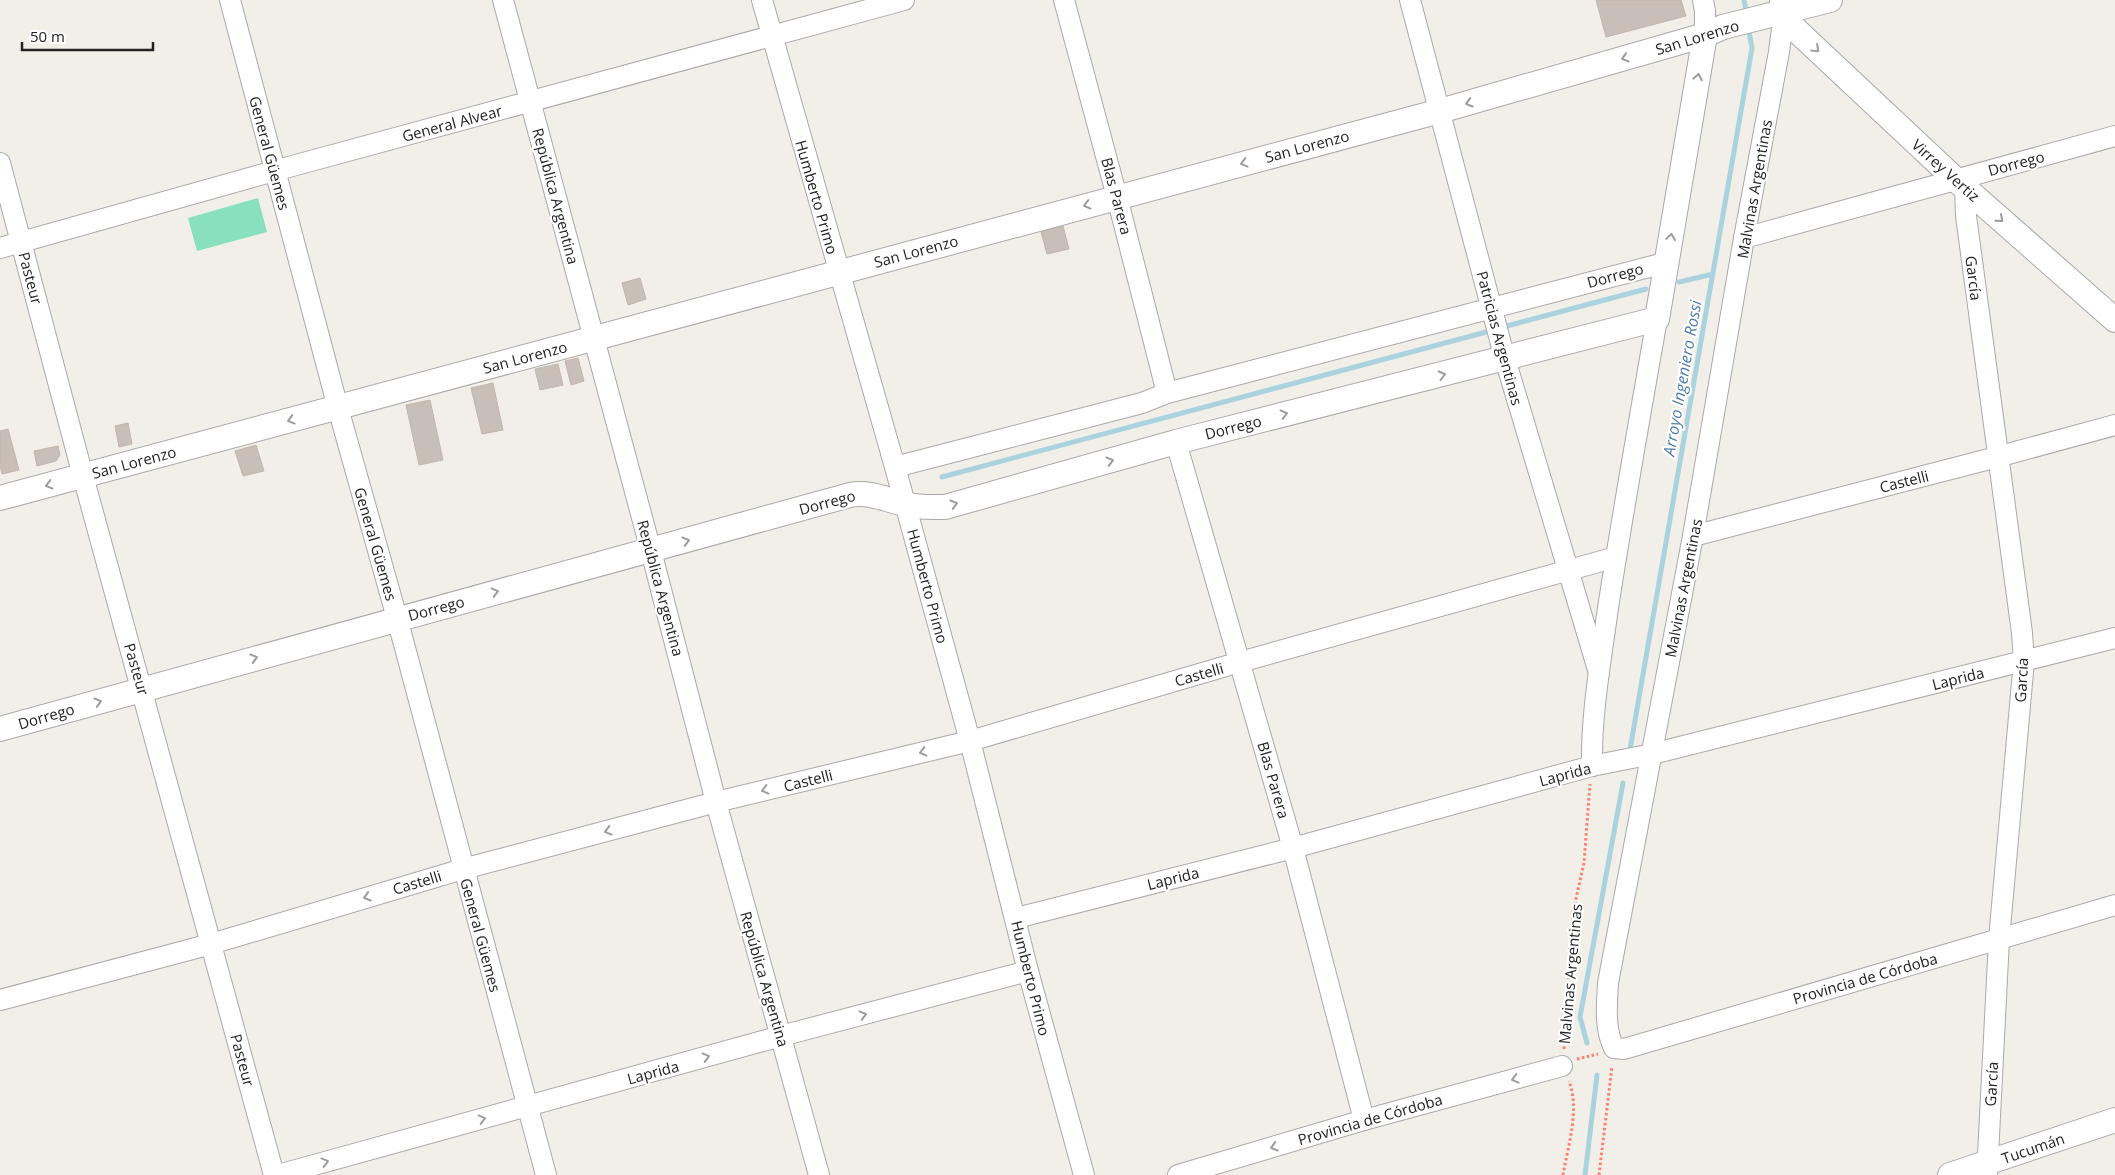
<svg xmlns="http://www.w3.org/2000/svg" width="2115" height="1175" font-family="'Open Sans',sans-serif">
<style>
.pitch{fill:#88e0be}
.lines{fill:none;stroke-linecap:round;stroke-linejoin:round}
.stream{stroke:#aad3df;stroke-width:5}
.building{fill:#c7bfb8;stroke:#c4b6ab}
.minor-casing{stroke:#a9a9a9;stroke-width:22}
.tertiary-casing{stroke:#a9a9a9;stroke-width:26}
.path{stroke:#fa8072;stroke-width:3;stroke-dasharray:2.5 2.5;stroke-linecap:butt}
.minor{stroke:#fff;stroke-width:20}
.tertiary{stroke:#fff;stroke-width:24}
.oneway{stroke:#9c9c9c}
.labels{text-anchor:middle;dominant-baseline:central;stroke-width:4.5;stroke-linejoin:round;paint-order:stroke}
.street-label{font-size:15px;fill:#222;stroke:#fff}
.water-label{font-size:16px;font-style:italic;fill:#4a7aab;stroke:#fff}
</style>
<rect width="100%" height="100%" fill="#f2efe9"/>
<!-- pitch -->
<polygon class="pitch" points="258,198 267,232 197,251 188,218"/>
<g class="lines">
<!-- stream -->
<g class="stream">
<polyline points="1744,0 1747,16"/>
<polyline points="1679,282 1713,274"/>
<polyline points="1503,327 1646,289"/>
<polyline points="942,477 1490,331"/>
<polyline points="1629,755 1752,48 1748,26"/>
<polyline points="1587,1043 1580,1017 1623,783"/>
<polyline points="1585,1175 1597,1075"/>
</g>
</g>
<!-- building -->
<g class="building">
<polygon points="1596,0 1681,0 1686,16 1606,37"/>
<polygon points="1063,226 1069,249 1047,254 1041,232"/>
<polygon points="640,278 646,299 628,305 622,283"/>
<polygon points="578,358 584,381 571,385 565,361"/>
<polygon points="558,364 563,385 540,390 535,369"/>
<polygon points="493,383 503,430 482,434 471,388"/>
<polygon points="430,400 443,460 419,465 406,405"/>
<polygon points="128,423 132,444 119,447 115,426"/>
<polygon points="8,429 19,470 2,474 0,466 0,431"/>
<polygon points="256,445 264,471 243,476 235,451"/>
<polygon points="58,446 60,455 56,461 37,466 34,451"/>
</g>
<g class="lines">
<!-- minor casing -->
<g class="minor-casing">
<g id="minor">
<polyline points="230,0 338,408 397,618 546,1175"/>
<polyline points="503,0 651,551 716,802 819,1175"/>
<polyline points="762,0 895,467 970,741 1028,971 1084,1175"/>
<polyline points="1064,0 1117,197 1167,393"/>
<polyline points="1410,0 1505,359 1599,673"/>
<polyline points="1703,0 1705,11 1705,35"/>
<path d="M1780 0 1784 13 1779 52 1744 238 1693 536 1608 983C1607 1005 1604 1028 1614 1048L1624 1049 2115 905"/>
<polyline points="0,163 83,476 274,1175"/>
<polyline points="1965,188 1966,216 2022,633 2024,661 1999,939 1987,1175"/>
<polyline points="1744,238 2115,136"/>
<polyline points="0,248 274,171 904,0"/>
<polyline points="1176,442 1293,848 1364,1120"/>
<polyline points="895,467 1142,403 1167,393 1668,262"/>
<polyline points="1693,536 1997,457 2115,425"/>
<path d="M1592 766C1591 713 1601 660 1608 608 1623 511 1640 415 1657 319"/>
<polyline points="1016,918 1293,848 1592,766 1652,754 2115,638"/>
<polyline points="0,1000 211,944 463,869 716,802 970,741 1240,662 1616,557"/>
<polyline points="278,1175 781,1036 1028,971"/>
<polyline points="1178,1175 1364,1120 1562,1066"/>
</g>
</g>
<!-- tertiary casing -->
<g class="tertiary-casing">
<g id="tertiary">
<polyline points="1784,13 1795,29 1956,180 2115,320"/>
<polyline points="0,498 1440,111 1705,35 1723,27 1830,0"/>
<path d="M0 729 850 495C870 491 886 500 905 504 919 508 932 507 945 507L1176 442 1657 319 1705 35"/>
<polyline points="1950,1175 2115,1120"/>
</g>
</g>
<!-- path -->
<g class="path">
<polyline points="1564,1049 1573,912 1584,863 1590,784"/>
<polyline points="1577,1059 1598,1054"/>
<path d="M1563 1175C1568 1145 1580 1111 1569 1081"/>
<polyline points="1599,1175 1612,1066"/>
</g>
<!-- minor -->
<use href="#minor" class="minor"/>
<!-- tertiary -->
<use href="#tertiary" class="tertiary"/>
</g>
<!-- one-way arrows -->
<defs><path id="oneway-chevron" d="M-2-3.5L2.5 0L-2 3.5" fill="none" stroke-width="1.6" stroke-linecap="round" stroke-linejoin="round" transform="scale(1.25)"/></defs>
<g class="oneway">
<use href="#oneway-chevron" transform="translate(1816 49) rotate(43)"/>
<use href="#oneway-chevron" transform="translate(1625 58) rotate(164)"/>
<use href="#oneway-chevron" transform="translate(1698 77) rotate(-80)"/>
<use href="#oneway-chevron" transform="translate(1469 103) rotate(164)"/>
<use href="#oneway-chevron" transform="translate(1244 163) rotate(165)"/>
<use href="#oneway-chevron" transform="translate(1087 205) rotate(165)"/>
<use href="#oneway-chevron" transform="translate(2000 219) rotate(41)"/>
<use href="#oneway-chevron" transform="translate(1671 237) rotate(-82)"/>
<use href="#oneway-chevron" transform="translate(1442 375) rotate(-14)"/>
<use href="#oneway-chevron" transform="translate(1284 414) rotate(-14)"/>
<use href="#oneway-chevron" transform="translate(291 420) rotate(165)"/>
<use href="#oneway-chevron" transform="translate(1110 461) rotate(-16)"/>
<use href="#oneway-chevron" transform="translate(49 485) rotate(165)"/>
<use href="#oneway-chevron" transform="translate(954 504) rotate(-16)"/>
<use href="#oneway-chevron" transform="translate(686 541) rotate(-16)"/>
<use href="#oneway-chevron" transform="translate(495 592) rotate(-15)"/>
<use href="#oneway-chevron" transform="translate(254 658) rotate(-16)"/>
<use href="#oneway-chevron" transform="translate(98 702) rotate(-16)"/>
<use href="#oneway-chevron" transform="translate(923 752) rotate(166)"/>
<use href="#oneway-chevron" transform="translate(765 790) rotate(166)"/>
<use href="#oneway-chevron" transform="translate(608 831) rotate(165)"/>
<use href="#oneway-chevron" transform="translate(367 897) rotate(163)"/>
<use href="#oneway-chevron" transform="translate(863 1015) rotate(-15)"/>
<use href="#oneway-chevron" transform="translate(706 1057) rotate(-15)"/>
<use href="#oneway-chevron" transform="translate(1515 1079) rotate(165)"/>
<use href="#oneway-chevron" transform="translate(482 1119) rotate(-15)"/>
<use href="#oneway-chevron" transform="translate(1274 1147) rotate(164)"/>
<use href="#oneway-chevron" transform="translate(325 1162) rotate(-15)"/>
</g>
<g class="labels">
<!-- street labels -->
<g class="street-label">
<text transform="translate(1697 37) rotate(-17)">San Lorenzo</text>
<text transform="translate(452 123) rotate(-15)">General Alvear</text>
<text transform="translate(1307 146) rotate(-15)">San Lorenzo</text>
<text transform="translate(270 153) rotate(75)">General Güemes</text>
<text transform="translate(2016 163) rotate(-15)">Dorrego</text>
<text transform="translate(1946 170) rotate(42)">Virrey Vertiz</text>
<text transform="translate(1754 189) rotate(-80)">Malvinas Argentinas</text>
<text transform="translate(556 196) rotate(75)">República Argentina</text>
<text transform="translate(1117 196) rotate(75)">Blas Parera</text>
<text transform="translate(817 197) rotate(74)">Humberto Primo</text>
<text transform="translate(916 251) rotate(-15)">San Lorenzo</text>
<text transform="translate(1615 275) rotate(-15)">Dorrego</text>
<text transform="translate(31 278) rotate(75)">Pasteur</text>
<text transform="translate(1974 278) rotate(83)">García</text>
<text transform="translate(1500 338) rotate(75)">Patricias Argentinas</text>
<text transform="translate(525 357) rotate(-15)">San Lorenzo</text>
<text transform="translate(1233 427) rotate(-14)">Dorrego</text>
<text transform="translate(134 462) rotate(-15)">San Lorenzo</text>
<text transform="translate(1904 481) rotate(-14)">Castelli</text>
<text transform="translate(827 502) rotate(-15)">Dorrego</text>
<text transform="translate(376 544) rotate(74)">General Güemes</text>
<text transform="translate(928 586) rotate(75)">Humberto Primo</text>
<text transform="translate(661 588) rotate(75)">República Argentina</text>
<text transform="translate(1683 588) rotate(-79)">Malvinas Argentinas</text>
<text transform="translate(436 608) rotate(-15)">Dorrego</text>
<text transform="translate(137 669) rotate(74)">Pasteur</text>
<text transform="translate(1199 674) rotate(-16)">Castelli</text>
<text transform="translate(1958 678) rotate(-14)">Laprida</text>
<text transform="translate(2021 680) rotate(-87)">García</text>
<text transform="translate(46 716) rotate(-16)">Dorrego</text>
<text transform="translate(1565 774) rotate(-15)">Laprida</text>
<text transform="translate(808 780) rotate(-14)">Castelli</text>
<text transform="translate(1274 780) rotate(74)">Blas Parera</text>
<text transform="translate(1173 878) rotate(-14)">Laprida</text>
<text transform="translate(417 882) rotate(-17)">Castelli</text>
<text transform="translate(481 935) rotate(75)">General Güemes</text>
<text transform="translate(1570 974) rotate(-85)">Malvinas Argentinas</text>
<text transform="translate(1031 978) rotate(76)">Humberto Primo</text>
<text transform="translate(1865 978) rotate(-16)">Provincia de Córdoba</text>
<text transform="translate(765 979) rotate(74)">República Argentina</text>
<text transform="translate(243 1060) rotate(75)">Pasteur</text>
<text transform="translate(653 1072) rotate(-15)">Laprida</text>
<text transform="translate(1991 1084) rotate(-87)">García</text>
<text transform="translate(1370 1119) rotate(-16)">Provincia de Córdoba</text>
<text transform="translate(2033 1148) rotate(-19)">Tucumán</text>
</g>
<!-- water labels -->
<g class="water-label">
<text transform="translate(1682 378) rotate(-80)">Arroyo Ingeniero Rossi</text>
</g>
</g>
<!-- scale -->
<path d="M22 42v8h131v-8" fill="none" stroke="#222222" stroke-width="2.5"/>
<text x="30" y="42" font-size="15" fill="#222222" stroke="#ffffff" stroke-width="4" paint-order="stroke">50 m</text>
</svg>
